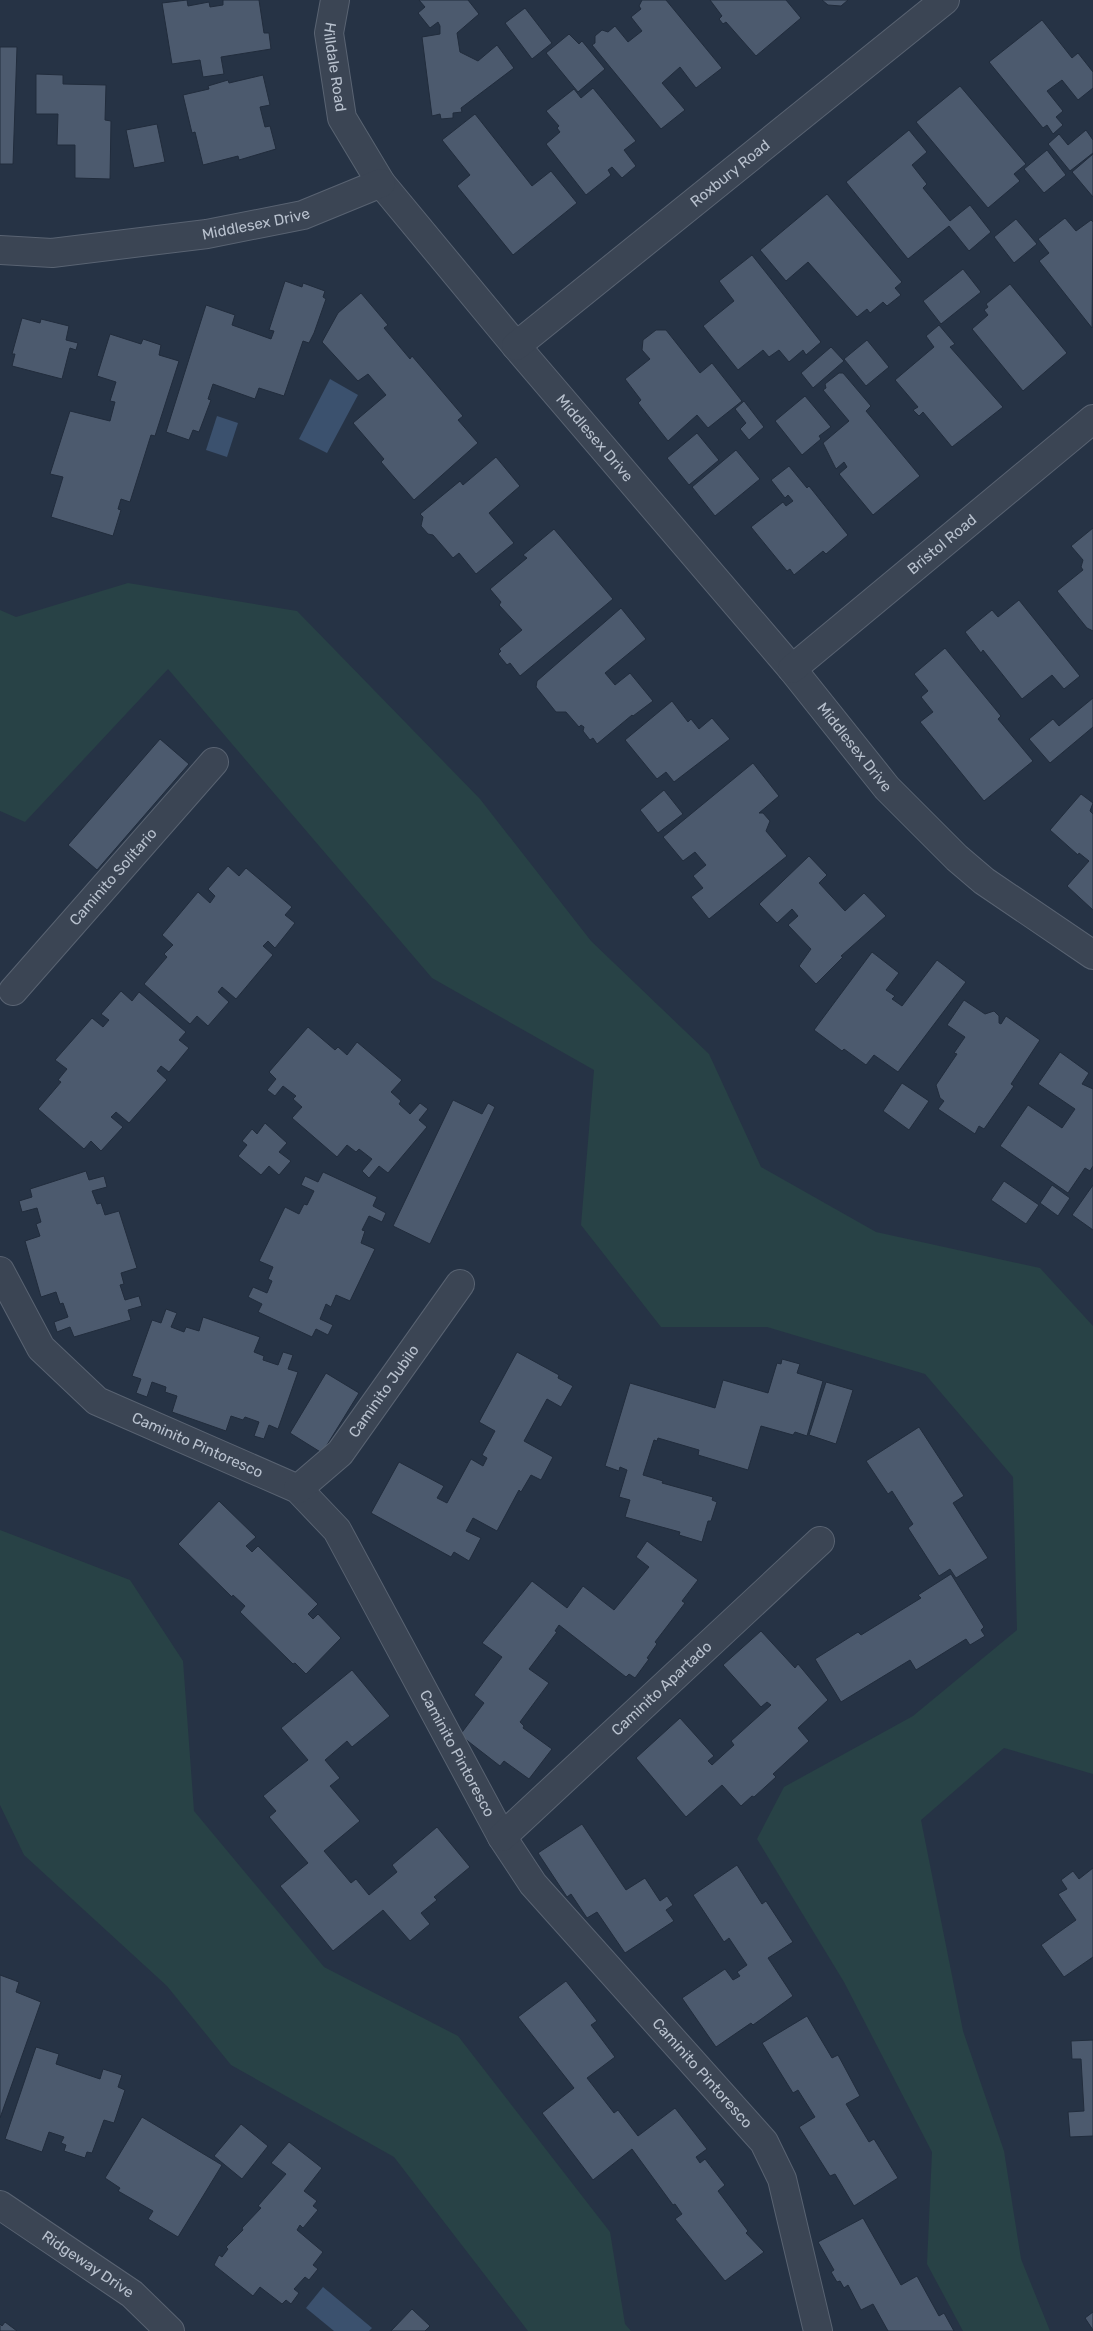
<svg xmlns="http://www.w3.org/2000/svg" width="1093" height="2331" font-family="Rubik,sans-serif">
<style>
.green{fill:#284246}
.water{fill:#3b516e}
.building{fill:#4c5a6e;stroke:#212c3c}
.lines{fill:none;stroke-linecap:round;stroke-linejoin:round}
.street-casing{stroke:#596372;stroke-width:30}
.street{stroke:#3b4554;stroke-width:28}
.labels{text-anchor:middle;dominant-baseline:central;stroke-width:4;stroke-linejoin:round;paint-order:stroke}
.street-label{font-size:15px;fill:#b8c1ce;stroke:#1f2a3a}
</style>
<rect width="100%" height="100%" fill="#263345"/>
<!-- green -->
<g class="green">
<polygon points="128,583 297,611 480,799 591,941 709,1054 761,1167 876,1232 1040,1268 1093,1326 1093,1774 1004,1748 921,1820 963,2031 1004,2151 1021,2259 1050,2331 963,2331 927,2264 932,2152 844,1982 757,1839 784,1787 913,1716 1017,1630 1013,1477 925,1374 767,1327 661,1327 581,1225 594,1070 432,978 168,669 25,822 0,811 0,610 16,617"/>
<polygon points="0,1530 130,1580 183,1661 194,1811 324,1967 458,2036 610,2232 625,2324 631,2331 528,2331 394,2157 231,2065 167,1986 24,1855 0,1805"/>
</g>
<!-- water -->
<g class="water">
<polygon points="330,379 358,395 327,453 299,439"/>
<polygon points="217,416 238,423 227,457 206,450"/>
<polygon points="323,2287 372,2328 369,2331 334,2331 306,2308"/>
</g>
<!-- building -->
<g class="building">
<polygon points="187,0 188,6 209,2 210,7 223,5 223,0 259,0 264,33 269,33 271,49 221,57 224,74 203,77 200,60 172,64 162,3"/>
<polygon points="419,0 468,0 479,14 457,33 460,52 478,61 497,45 514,68 461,108 462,112 453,113 453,118 441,119 440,114 432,116 422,37 440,34 440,26 438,22 430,28 418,13 425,7"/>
<polygon points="642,0 666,0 722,68 696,88 680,67 662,83 685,110 661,129 592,45 595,43 595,36 602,30 608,32 615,26 628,42 642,31 631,17 641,9 639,6"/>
<polygon points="710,0 786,0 801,18 756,56 726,22 723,24 719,19 722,16"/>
<polygon points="822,0 848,0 841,6 828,5"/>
<polygon points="525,8 552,43 532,59 505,23"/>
<polygon points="1042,20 1072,58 1078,53 1093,72 1093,88 1078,100 1062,80 1047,91 1063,111 1056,117 1063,125 1053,134 1047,125 1043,128 989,62"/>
<polygon points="569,34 579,44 582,41 605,69 578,92 546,53"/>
<polygon points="0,47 17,47 13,164 0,164"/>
<polygon points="36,74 63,75 63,84 106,85 105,120 111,121 110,179 75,178 75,145 57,145 58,114 36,114"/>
<polygon points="263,75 270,105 260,107 265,127 270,126 276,149 239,160 238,156 203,165 195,132 192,133 183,95 209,89 208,86 228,80 229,83"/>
<polygon points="960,86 1026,164 1014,174 1020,181 988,208 916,122"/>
<polygon points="593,88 636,141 624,150 636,166 622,178 612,167 608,170 611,175 586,195 546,144 560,132 557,128 559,126 546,111 574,89 581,98"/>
<polygon points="475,114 532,186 551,171 577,203 513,255 457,186 470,175 442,140"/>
<polygon points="157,124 165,162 134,168 126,130"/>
<polygon points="909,130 927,152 912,165 927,184 923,188 950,221 970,205 991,232 969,251 949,226 908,259 846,182"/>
<polygon points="1086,130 1093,140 1093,153 1070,171 1048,144 1059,134 1068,145"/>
<polygon points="1047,150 1066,175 1044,193 1024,169"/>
<polygon points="1093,154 1093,197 1072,172"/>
<polygon points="827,194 902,282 895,288 901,295 887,306 883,302 870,313 867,309 857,317 808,262 786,281 760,250"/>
<polygon points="1065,218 1076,231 1091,220 1093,222 1092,328 1039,261 1049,253 1038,239"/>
<polygon points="1016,219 1037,244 1014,263 994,237"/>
<polygon points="752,255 821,342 806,355 803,350 789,362 779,350 769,357 763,350 738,370 703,326 734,301 719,281"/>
<polygon points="963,269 981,292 941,324 923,301"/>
<polygon points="285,281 302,287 303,283 325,291 323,297 326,299 314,333 309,343 303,341 284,396 259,388 255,399 213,384 208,399 211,400 199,432 193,430 189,440 166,432 206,305 235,315 232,325 271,339 274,331 269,330"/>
<polygon points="1010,284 1067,353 1023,391 972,329 988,315 984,310 988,307 986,304"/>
<polygon points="361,293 388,325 384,328 410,359 412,356 463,416 458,420 478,443 414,500 381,462 384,459 353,423 386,395 368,374 358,381 322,342 338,313"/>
<polygon points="22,318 40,323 41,319 69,326 66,340 78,343 76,350 70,348 62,379 12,366 15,354 12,354"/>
<polygon points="939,325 955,344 950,347 1003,407 952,447 923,412 919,416 913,410 918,407 895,380 934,347 926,336"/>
<polygon points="656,330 666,330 700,373 712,363 742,401 708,428 697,415 668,441 638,403 641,400 625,379 650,359 642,350 643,340"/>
<polygon points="110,334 141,344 143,339 161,345 159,355 179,361 155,436 151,435 130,502 121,499 118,509 121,510 113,536 51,517 63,477 50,474 70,411 110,421 115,402 110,401 116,382 97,376"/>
<polygon points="867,340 889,367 866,386 844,359"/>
<polygon points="831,347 844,361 813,388 801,373"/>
<polygon points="839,373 843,373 871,406 866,411 920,476 873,515 839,474 847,467 844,462 836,469 823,443 849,421 823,390 826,388 825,384"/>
<polygon points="805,396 831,427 819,436 821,439 802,455 775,421"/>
<polygon points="744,401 764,427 749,440 740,429 746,423 735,409"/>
<polygon points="697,433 719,460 689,485 667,458"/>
<polygon points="736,450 760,479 715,516 692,487"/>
<polygon points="496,457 520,486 489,513 514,543 476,574 459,553 453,558 433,535 428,534 421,526 423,517 420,514 460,481 463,485"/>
<polygon points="789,466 807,488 809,486 848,535 826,554 823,551 794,575 790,569 787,571 751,527 783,502 786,506 793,501 788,495 785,498 771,480"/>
<polygon points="1093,528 1093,631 1087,628 1057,591 1083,570 1081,567 1083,560 1071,546"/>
<polygon points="554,529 613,599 520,676 510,663 507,665 498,654 501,651 499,649 522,630 499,605 501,602 490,589 527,558 523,555"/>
<polygon points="1019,600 1080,676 1064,689 1052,675 1022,699 983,650 981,653 965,632 992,610 998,617"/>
<polygon points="621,608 646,639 605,673 615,685 630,673 653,701 633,716 632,715 597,744 593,738 590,740 583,731 584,727 581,725 579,727 566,712 556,712 536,687 537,681"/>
<polygon points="945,648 1001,716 998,719 1033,761 984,801 920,722 933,712 921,697 928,691 914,674"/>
<polygon points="1093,698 1093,727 1050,763 1029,739 1053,719 1059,726"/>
<polygon points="672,701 688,722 691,719 699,729 712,718 730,739 674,782 666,772 657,779 625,740"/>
<polygon points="160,739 189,764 97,870 68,845"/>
<polygon points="753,763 779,796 759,813 763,813 770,821 766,831 787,856 709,919 691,897 703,888 693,876 706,865 695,852 683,861 663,837"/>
<polygon points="664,790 683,814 658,833 640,810"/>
<polygon points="1081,794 1093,803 1090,811 1093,814 1093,910 1067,886 1089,861 1079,853 1078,855 1050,830"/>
<polygon points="809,856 827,875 819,883 845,911 864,893 886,916 841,956 843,957 816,984 799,966 811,949 788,925 798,916 792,909 777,923 759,904"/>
<polygon points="228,866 239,876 246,868 292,907 285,915 295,923 275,948 268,941 263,946 273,955 236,999 222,987 218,992 229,1002 208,1026 197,1016 190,1024 144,984 167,957 164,954 173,945 162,935 198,892 210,903 215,896 208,889"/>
<polygon points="872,952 899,973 886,990 895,996 892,999 902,1006 937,960 966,982 898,1072 874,1055 866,1065 844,1049 842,1051 814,1030"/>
<polygon points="121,991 132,1001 139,992 186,1032 179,1040 189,1048 169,1072 161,1066 157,1071 167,1080 129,1123 116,1112 111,1117 123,1127 101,1151 91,1141 84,1149 38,1109 61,1082 58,1080 67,1069 55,1060 92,1018 103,1027 109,1020 101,1014"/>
<polygon points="964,1000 985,1014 994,1011 999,1016 999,1023 1001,1024 1006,1016 1040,1040 1011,1084 1014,1086 984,1129 979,1126 975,1134 938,1109 944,1101 940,1098 936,1085 957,1054 954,1053 965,1037 947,1025"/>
<polygon points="308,1027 335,1050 338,1047 347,1055 357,1042 402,1080 391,1092 401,1101 399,1104 410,1114 420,1103 428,1109 419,1120 427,1127 388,1173 379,1166 369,1178 362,1171 372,1159 359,1149 356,1152 347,1145 337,1157 292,1118 302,1107 293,1099 296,1096 283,1086 275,1096 267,1090 276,1079 269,1072"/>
<polygon points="1060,1052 1089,1073 1082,1084 1093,1089 1093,1166 1090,1171 1085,1168 1068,1193 1000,1146 1028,1105 1062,1128 1075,1109 1038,1084"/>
<polygon points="902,1083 929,1101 909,1130 883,1111"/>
<polygon points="453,1100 482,1114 488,1103 495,1107 430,1244 393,1226"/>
<polygon points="265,1123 287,1143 279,1152 291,1161 279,1175 269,1166 261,1175 238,1156 247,1145 242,1141 252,1129 257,1134"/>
<polygon points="86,1171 89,1180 104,1176 107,1187 92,1191 97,1204 101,1203 105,1215 119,1211 137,1268 121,1273 124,1284 120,1285 125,1300 139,1296 142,1306 128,1310 131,1320 74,1337 70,1327 57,1332 54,1322 68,1317 63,1303 60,1304 56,1292 41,1297 25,1241 40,1236 36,1224 41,1222 37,1208 22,1212 19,1201 32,1197 30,1189"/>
<polygon points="323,1172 377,1197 373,1206 386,1213 382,1222 369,1216 362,1230 365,1231 361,1243 375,1249 350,1301 336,1295 331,1307 326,1304 320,1319 333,1325 328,1335 316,1329 312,1337 258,1312 262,1304 248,1297 253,1287 267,1293 272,1281 268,1279 273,1267 259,1261 285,1207 299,1214 304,1204 307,1205 314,1191 301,1185 305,1176 318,1182"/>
<polygon points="1004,1181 1039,1205 1026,1224 991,1200"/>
<polygon points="1052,1185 1070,1198 1058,1216 1040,1203"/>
<polygon points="1093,1185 1093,1230 1072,1215"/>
<polygon points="166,1309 177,1313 171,1327 184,1332 186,1327 199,1331 203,1317 260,1337 254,1352 264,1356 263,1360 278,1365 283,1352 293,1355 288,1369 298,1372 278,1429 269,1425 264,1439 254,1436 259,1422 245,1417 243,1420 231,1416 226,1431 172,1412 177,1396 165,1392 166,1387 152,1382 147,1397 136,1393 141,1379 132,1376 152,1320 161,1323"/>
<polygon points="517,1352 559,1375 558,1378 573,1386 561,1407 547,1399 524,1441 553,1457 541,1480 531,1475 521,1492 519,1490 497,1531 473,1518 466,1531 481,1538 469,1561 454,1552 451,1557 371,1513 399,1462 444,1486 437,1498 447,1503 471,1459 483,1466 487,1458 482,1455 495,1431 479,1422"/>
<polygon points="782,1359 800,1364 797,1373 823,1381 807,1436 795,1432 793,1435 761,1426 748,1470 698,1455 699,1450 658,1438 657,1441 654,1440 643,1475 663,1481 662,1483 713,1497 712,1500 717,1502 711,1521 708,1521 702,1542 679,1535 680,1532 625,1517 630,1500 619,1497 627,1470 620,1467 619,1471 605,1466 630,1383 715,1408 723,1380 768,1393 777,1363 781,1364"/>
<polygon points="326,1373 359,1393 322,1453 290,1433"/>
<polygon points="826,1382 853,1390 836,1444 809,1435"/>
<polygon points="919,1427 964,1496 953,1503 988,1558 956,1578 950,1569 939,1576 908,1528 913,1524 892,1491 888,1494 866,1461"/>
<polygon points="219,1501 256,1537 246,1546 252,1552 258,1546 318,1604 308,1614 313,1619 318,1614 341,1638 306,1674 295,1663 293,1664 240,1612 245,1606 233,1595 232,1597 178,1544"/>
<polygon points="647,1541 698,1580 682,1601 685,1603 655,1642 657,1644 647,1658 649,1659 635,1678 629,1674 626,1677 559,1625 555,1631 557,1632 529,1669 549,1683 520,1722 524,1726 523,1728 552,1749 529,1779 504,1761 500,1766 460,1735 484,1703 474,1695 502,1657 482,1643 532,1581 567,1608 583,1586 614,1610 649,1567 636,1557"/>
<polygon points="951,1574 984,1627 981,1630 985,1636 970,1645 966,1639 916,1670 910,1660 841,1702 815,1659 858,1632 861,1635 921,1598 918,1595"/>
<polygon points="761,1631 795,1668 798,1664 828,1700 798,1728 809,1741 773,1774 776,1777 754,1797 752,1796 741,1806 722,1785 686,1817 636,1758 680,1718 714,1756 708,1761 712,1765 734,1745 731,1741 771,1705 767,1702 761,1707 723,1665"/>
<polygon points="352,1670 390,1716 352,1747 347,1741 325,1760 340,1778 330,1786 360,1821 324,1851 351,1883 356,1879 369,1895 397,1872 392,1865 437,1827 470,1867 434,1897 437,1900 421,1913 430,1924 410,1941 383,1910 333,1951 280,1886 308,1863 269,1817 276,1811 263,1796 308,1760 281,1728"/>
<polygon points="582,1824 626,1890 645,1878 660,1901 667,1896 673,1905 666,1910 674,1921 625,1953 597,1912 587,1918 571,1894 567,1897 538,1853"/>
<polygon points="737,1865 762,1904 766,1901 793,1942 768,1958 793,1996 753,2025 751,2023 716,2047 682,1998 725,1969 733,1980 740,1976 737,1972 747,1965 729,1938 724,1942 693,1895"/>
<polygon points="1093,1868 1093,1957 1064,1977 1041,1945 1076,1920 1058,1894 1067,1889 1061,1880 1073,1871 1079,1879"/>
<polygon points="0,1975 19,1982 16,1992 41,2002 0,2118"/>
<polygon points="566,1981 597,2021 591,2025 615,2057 587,2078 614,2113 618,2110 638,2136 675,2108 707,2149 696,2157 700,2163 705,2159 725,2185 718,2191 748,2231 746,2233 764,2252 725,2281 675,2219 682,2214 675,2204 673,2205 632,2149 593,2180 542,2113 574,2088 518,2017"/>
<polygon points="807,2016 832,2058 838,2055 860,2096 846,2104 869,2142 874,2139 898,2178 854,2206 835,2174 830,2176 799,2127 815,2117 798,2090 793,2093 762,2043"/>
<polygon points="1093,2040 1093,2136 1070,2137 1068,2112 1084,2111 1081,2059 1072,2059 1071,2041"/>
<polygon points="36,2047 59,2054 56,2064 100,2079 103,2069 122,2075 118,2087 125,2090 114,2123 104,2120 92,2153 87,2152 85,2158 64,2151 66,2145 61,2143 64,2137 49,2132 42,2152 5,2139"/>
<polygon points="142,2117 222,2165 178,2237 148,2219 153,2211 118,2191 120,2188 105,2178"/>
<polygon points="241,2124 268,2146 242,2179 214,2156"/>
<polygon points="289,2142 322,2168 304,2191 317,2201 313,2206 318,2210 303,2228 300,2225 297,2230 323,2252 313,2265 318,2269 309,2280 305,2277 294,2289 299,2293 291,2304 286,2300 282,2304 260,2287 253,2296 214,2265 219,2255 222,2257 228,2249 226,2247 243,2230 242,2228 261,2208 258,2206 286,2174 271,2163"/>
<polygon points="863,2218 901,2285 917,2276 939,2316 944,2313 954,2331 888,2331 873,2304 861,2310 848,2285 844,2288 840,2281 837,2282 831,2272 834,2270 818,2242"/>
<polygon points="412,2309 430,2326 425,2331 391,2331"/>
<polygon points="1093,2312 1093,2330 1085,2318"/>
<polygon points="5,2322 17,2331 0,2331 0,2324 2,2326"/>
</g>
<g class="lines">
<!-- street casing -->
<g class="street-casing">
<g id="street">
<path id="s1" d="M335 0 329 33 342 118 381 183 516 346 792 669 887 788 957 858 984 881 1093 955"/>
<path id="s2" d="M0 250 52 253 207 234 303 215 381 183"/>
<path id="s3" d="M516 346 945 0"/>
<path id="s4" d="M792 669 1093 419"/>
<path id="s5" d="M13 991 214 762"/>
<path id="s6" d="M0 1271 41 1348 97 1401 298 1489 337 1530 502 1837 533 1884 764 2142 782 2179 818 2331"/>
<path id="s7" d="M298 1489 340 1453 460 1284"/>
<path id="s8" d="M502 1837 820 1541"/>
<path id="s9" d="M0 2205 132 2294 170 2331"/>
</g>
</g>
<!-- street -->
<use href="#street" class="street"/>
</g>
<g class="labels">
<!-- street labels -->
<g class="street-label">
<text stroke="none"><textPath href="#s1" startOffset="68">Hilldale Road</textPath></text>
<text stroke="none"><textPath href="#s3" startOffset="275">Roxbury Road</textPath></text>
<text stroke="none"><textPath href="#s2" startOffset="258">Middlesex Drive</textPath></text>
<text stroke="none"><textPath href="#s1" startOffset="528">Middlesex Drive</textPath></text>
<text stroke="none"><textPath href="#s4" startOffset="195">Bristol Road</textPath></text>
<text stroke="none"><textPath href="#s1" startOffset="932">Middlesex Drive</textPath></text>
<text stroke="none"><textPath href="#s5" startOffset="152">Caminito Solitario</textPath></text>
<text stroke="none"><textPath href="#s7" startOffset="131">Caminito Jubilo</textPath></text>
<text stroke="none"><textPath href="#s6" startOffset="274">Caminito Pintoresco</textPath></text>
<text stroke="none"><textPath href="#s8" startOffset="218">Caminito Apartado</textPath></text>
<text stroke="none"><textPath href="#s6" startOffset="694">Caminito Pintoresco</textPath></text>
<text stroke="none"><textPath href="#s6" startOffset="1099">Caminito Pintoresco</textPath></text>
<text stroke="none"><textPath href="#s9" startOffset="106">Ridgeway Drive</textPath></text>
</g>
</g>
</svg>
